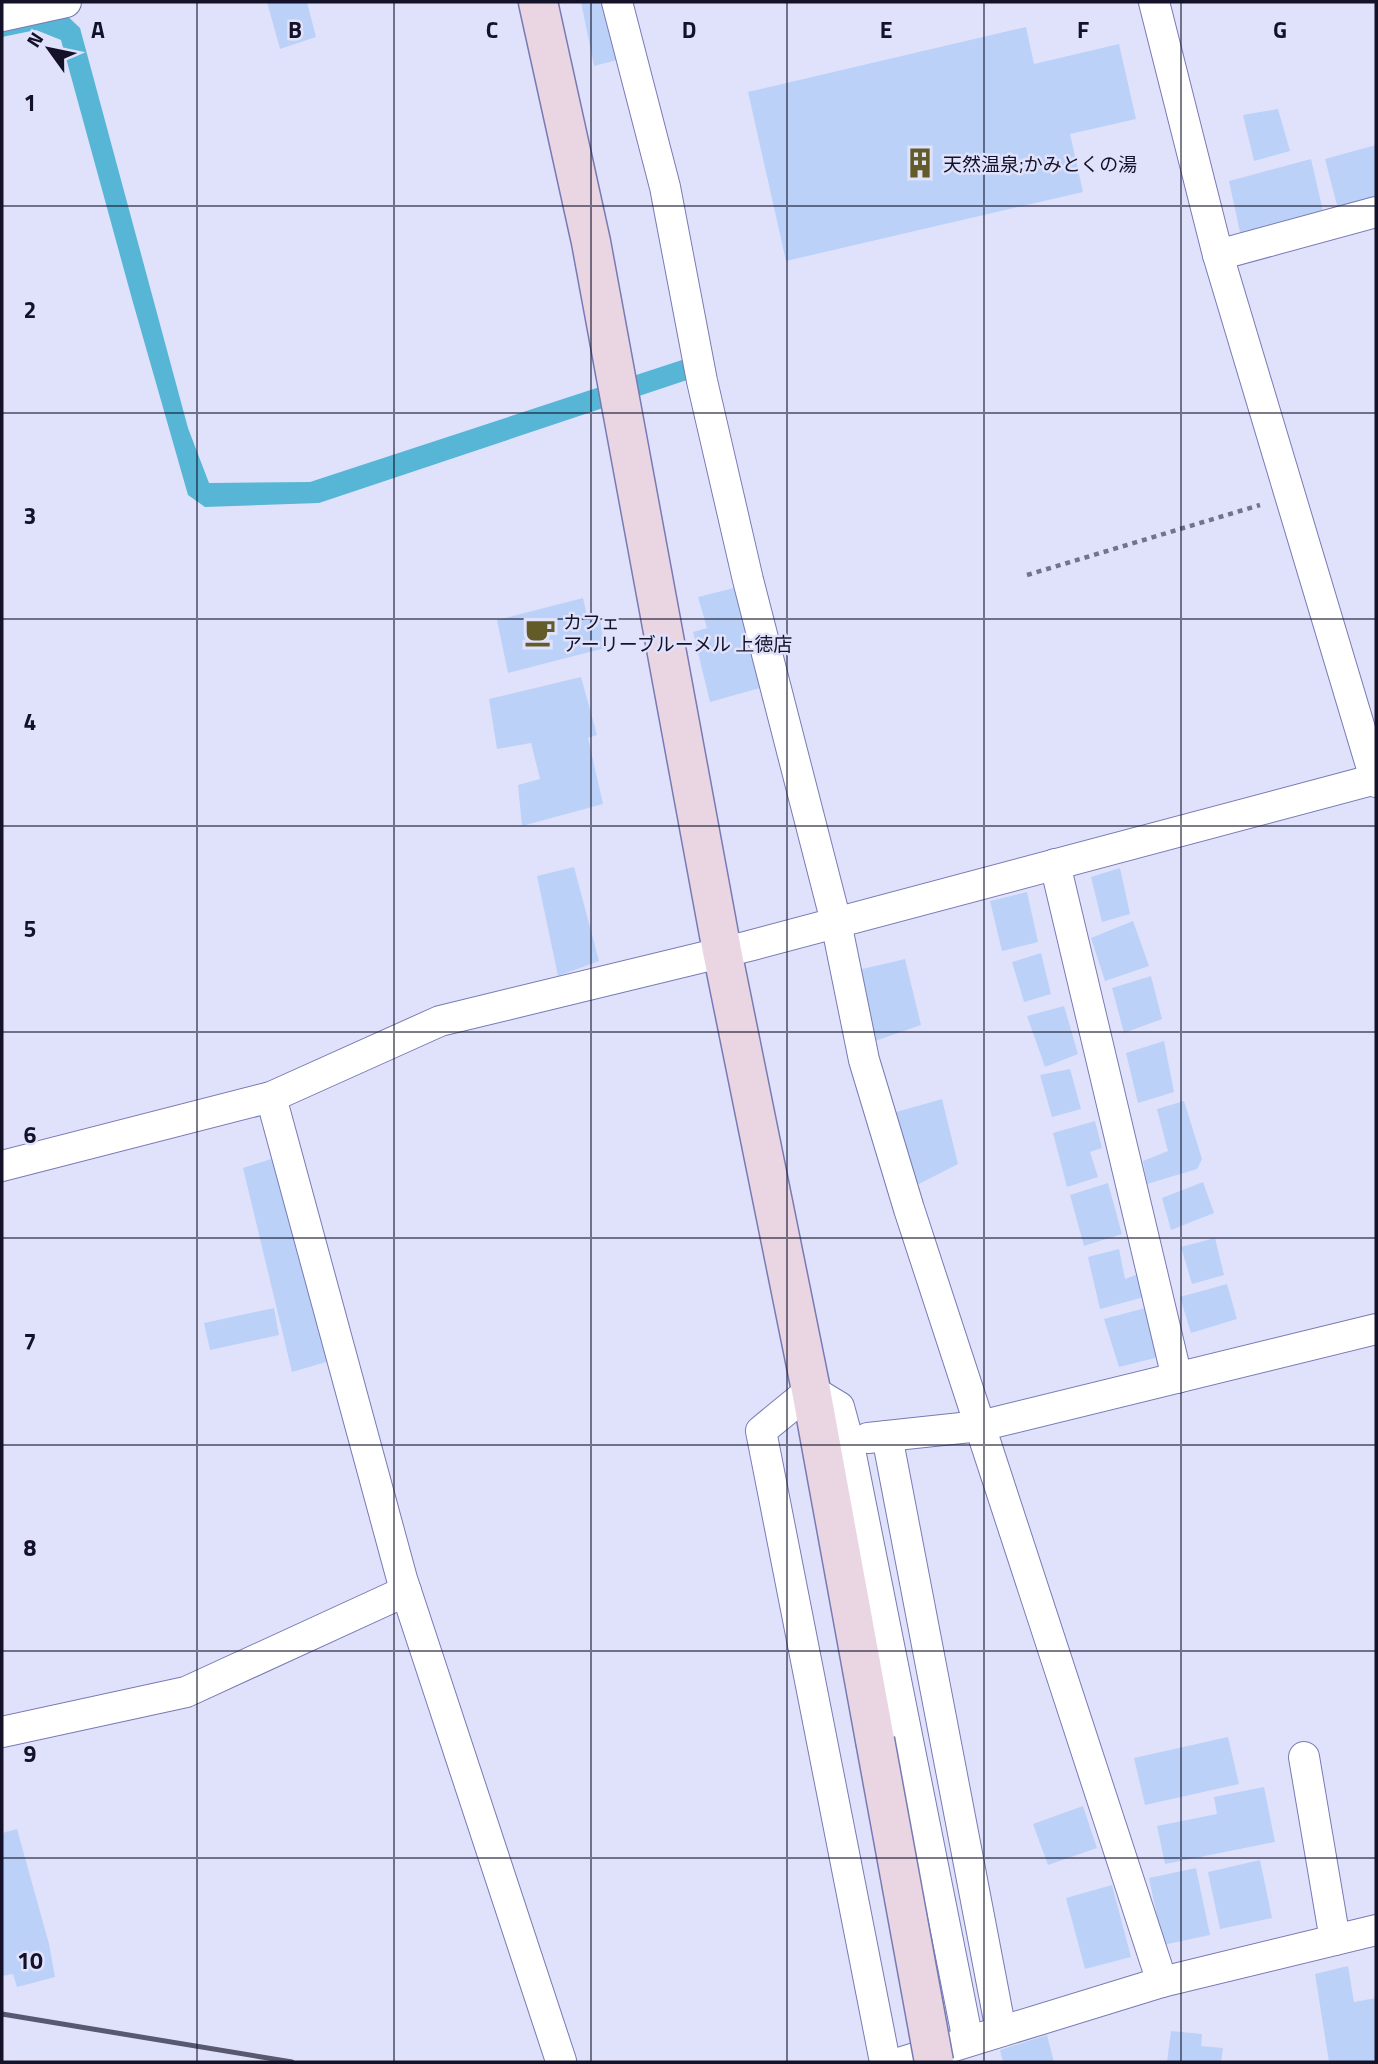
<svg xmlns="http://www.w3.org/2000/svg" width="1378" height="2064" font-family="'Titillium Web','Noto Sans JP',sans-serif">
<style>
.water{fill:#57b6d5}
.building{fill:#bbd1f8}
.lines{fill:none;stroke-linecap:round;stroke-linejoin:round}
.street-casing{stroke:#787ab4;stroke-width:32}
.secondary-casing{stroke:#787ab4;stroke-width:41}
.path{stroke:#73748c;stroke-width:4.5;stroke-dasharray:5 5;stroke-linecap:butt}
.street{stroke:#fff;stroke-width:30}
.secondary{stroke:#ead6e2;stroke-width:38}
.rail{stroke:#585870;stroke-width:5}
.secondary-bridge-casing{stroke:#787ab4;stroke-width:41;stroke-linecap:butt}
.secondary-bridge{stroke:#ead6e2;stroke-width:38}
.grid{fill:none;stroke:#131229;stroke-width:2;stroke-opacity:0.55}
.labels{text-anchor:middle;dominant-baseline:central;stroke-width:5;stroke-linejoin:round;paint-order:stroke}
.poi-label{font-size:19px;fill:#131229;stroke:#e0e2fc;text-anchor:start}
.grid-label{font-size:23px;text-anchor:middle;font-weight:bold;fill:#131229;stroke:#e0e2fc;stroke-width:5;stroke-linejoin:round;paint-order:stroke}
</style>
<rect width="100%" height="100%" fill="#e0e2fc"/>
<!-- water -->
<polygon class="water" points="60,9 80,28 188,428 209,483 310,482 685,359 690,379 319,503 205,507 188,495 132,299 61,40 36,30 2,37 2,20"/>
<!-- building -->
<g class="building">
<polygon points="267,2 307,2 316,37 280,49"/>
<polygon points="581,2 613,2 625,58 594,66"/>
<polygon points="1026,27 1034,64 1119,44 1136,119 1070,134 1083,192 786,261 748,92"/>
<polygon points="1278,109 1290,151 1254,161 1243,115"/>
<polygon points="1376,145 1376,196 1338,209 1325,159"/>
<polygon points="1311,159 1323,211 1241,237 1229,181"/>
<polygon points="734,588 760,688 710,702 693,632 707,628 698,597"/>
<polygon points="583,598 587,616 599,613 605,648 508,673 497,620"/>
<polygon points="581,677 597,735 588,738 603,804 522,826 518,785 540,779 531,743 497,749 489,699"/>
<polygon points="574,867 599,961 558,976 537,876"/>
<polygon points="1120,868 1130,914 1102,922 1091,877"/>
<polygon points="1027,892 1038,942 1002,951 990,901"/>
<polygon points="1133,921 1149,966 1105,981 1091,938"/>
<polygon points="1041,953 1051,994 1024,1002 1012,962"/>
<polygon points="905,959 921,1025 875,1041 858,970"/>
<polygon points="1151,976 1162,1019 1124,1033 1112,988"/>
<polygon points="1064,1006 1078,1054 1045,1067 1027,1016"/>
<polygon points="1164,1041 1174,1092 1138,1103 1126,1053"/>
<polygon points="1070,1069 1081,1109 1052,1117 1040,1075"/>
<polygon points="942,1099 958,1164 915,1186 893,1113"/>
<polygon points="1184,1101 1202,1159 1197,1169 1147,1184 1143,1161 1168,1151 1157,1109"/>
<polygon points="1095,1121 1102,1148 1090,1152 1098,1177 1067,1187 1053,1133"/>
<polygon points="274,1158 333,1360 292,1372 243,1168"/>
<polygon points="1203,1182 1214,1213 1171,1230 1162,1198"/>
<polygon points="1108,1183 1122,1234 1084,1246 1070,1195"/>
<polygon points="1215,1238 1224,1275 1192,1284 1181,1247"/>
<polygon points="1119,1249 1125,1279 1141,1273 1148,1296 1100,1309 1088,1257"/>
<polygon points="1227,1284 1237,1319 1191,1333 1180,1297"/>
<polygon points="1149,1307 1161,1344 1155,1358 1119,1367 1104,1319"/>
<polygon points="274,1308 279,1335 210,1350 204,1323"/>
<polygon points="1228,1737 1239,1784 1145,1805 1134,1758"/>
<polygon points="1264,1787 1275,1842 1165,1864 1157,1826 1217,1814 1214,1797"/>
<polygon points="1083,1806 1097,1848 1048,1865 1033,1824"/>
<polygon points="17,1829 49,1944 55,1977 17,1987 13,1974 2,1976 2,1833"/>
<polygon points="1260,1860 1272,1918 1220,1929 1208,1872"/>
<polygon points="1196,1868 1210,1935 1163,1945 1149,1878"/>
<polygon points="1112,1885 1131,1957 1085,1969 1066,1898"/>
<polygon points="1348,1966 1354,2002 1376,1998 1376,2062 1329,2062 1315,1974"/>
<polygon points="1171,2031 1202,2034 1201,2046 1223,2048 1221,2062 1167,2062"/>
<polygon points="1047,2035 1054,2062 1003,2062 1000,2050"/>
</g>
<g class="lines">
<!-- street casing -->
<g class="street-casing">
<g id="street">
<polyline points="617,2 665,187 702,381 748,580 836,922 864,1060 909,1209 1162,1982"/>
<polyline points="1154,2 1218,255 1376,782"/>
<polyline points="2,16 66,2"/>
<polyline points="1218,255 1376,212"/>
<polyline points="1055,864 1177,1378"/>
<polyline points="271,1097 402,1579 561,2061"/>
<polyline points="2,1166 271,1097 440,1021 749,946 1376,779"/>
<polyline points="887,1436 1001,2031"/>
<polyline points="868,1438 980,1426 1376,1329"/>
<polyline points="2,1732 186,1692 406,1591"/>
<polyline points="1304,1757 1335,1940"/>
<polyline points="885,2062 761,1431 811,1390 839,1407 848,1440 968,2041"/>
<polyline points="902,2062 1162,1982 1376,1930"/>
</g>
</g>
<!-- secondary casing -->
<g class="secondary-casing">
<polyline id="secondary" points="538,2 591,242 722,951 811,1390 875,1740"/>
</g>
<!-- path -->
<polyline class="path" points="1027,575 1260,505"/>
<!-- street -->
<use href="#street" class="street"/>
<!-- secondary -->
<use href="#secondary" class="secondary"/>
<!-- rail -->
<polyline class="rail" points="2,2014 292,2062"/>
<!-- secondary-bridge casing -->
<g class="secondary-bridge-casing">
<polyline id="secondary-bridge" points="875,1740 934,2062"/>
</g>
<!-- secondary-bridge -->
<use href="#secondary-bridge" class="secondary-bridge"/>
</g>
<!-- grid -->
<path class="grid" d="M197 2V2062M394 2V2062M591 2V2062M787 2V2062M984 2V2062M1181 2V2062M2 206H1376M2 413H1376M2 619H1376M2 826H1376M2 1032H1376M2 1238H1376M2 1445H1376M2 1651H1376M2 1858H1376"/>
<!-- icons -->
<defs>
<g id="building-bare" transform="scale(2.415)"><path d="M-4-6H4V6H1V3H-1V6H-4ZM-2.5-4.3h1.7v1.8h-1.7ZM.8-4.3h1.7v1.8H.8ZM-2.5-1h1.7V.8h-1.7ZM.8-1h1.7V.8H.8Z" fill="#635c29" stroke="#e0e2fc" stroke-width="2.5" paint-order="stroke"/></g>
<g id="cafe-bare" transform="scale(2.415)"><path d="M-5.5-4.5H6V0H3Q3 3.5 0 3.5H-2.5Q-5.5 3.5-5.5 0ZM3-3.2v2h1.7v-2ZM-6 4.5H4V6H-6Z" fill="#635c29" stroke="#e0e2fc" stroke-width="2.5" paint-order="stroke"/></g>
</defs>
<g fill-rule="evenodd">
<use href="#building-bare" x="920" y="163"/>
<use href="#cafe-bare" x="540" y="632"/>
</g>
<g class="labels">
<!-- poi labels -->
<g class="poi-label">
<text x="943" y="163">天然温泉;かみとくの湯</text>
<text x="563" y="621">カフェ<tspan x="563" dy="22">アーリーブルーメル 上徳店</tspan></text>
</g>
</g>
<g class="grid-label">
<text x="98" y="38">A</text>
<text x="295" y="38">B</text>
<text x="492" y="38">C</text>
<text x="689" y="38">D</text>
<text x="886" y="38">E</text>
<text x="1083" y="38">F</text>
<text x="1280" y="38">G</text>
<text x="30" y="111">1</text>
<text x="30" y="318">2</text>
<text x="30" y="524">3</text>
<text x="30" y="730">4</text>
<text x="30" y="937">5</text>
<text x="30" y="1143">6</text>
<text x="30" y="1350">7</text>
<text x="30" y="1556">8</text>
<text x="30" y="1762">9</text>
<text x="30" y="1969">10</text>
</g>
<!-- border -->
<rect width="1378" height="2064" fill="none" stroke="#131229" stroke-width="7"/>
<!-- north arrow -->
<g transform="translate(49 49) rotate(303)" stroke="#e0e2fc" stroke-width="5" paint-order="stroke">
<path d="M0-5L12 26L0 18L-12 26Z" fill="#131229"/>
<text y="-10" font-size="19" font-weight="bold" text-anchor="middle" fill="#131229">N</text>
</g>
</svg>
